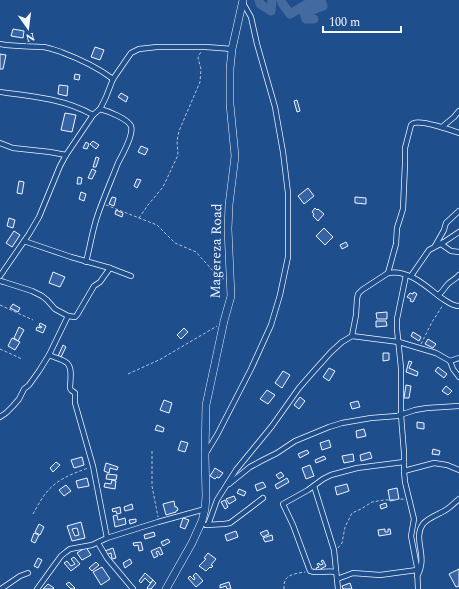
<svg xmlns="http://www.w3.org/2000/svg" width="459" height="589" font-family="Spectral,serif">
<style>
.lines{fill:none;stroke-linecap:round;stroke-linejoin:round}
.river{stroke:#446ba0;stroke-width:9}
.building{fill:#3563a3;stroke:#f2f6ff;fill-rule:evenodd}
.street-casing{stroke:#f2f6ff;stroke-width:6}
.secondary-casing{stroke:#f2f6ff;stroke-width:8}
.path{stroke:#b3c4dc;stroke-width:1;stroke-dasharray:3 2;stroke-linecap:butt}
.street{stroke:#1f4e8c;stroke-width:4.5}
.secondary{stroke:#1f4e8c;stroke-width:7}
.labels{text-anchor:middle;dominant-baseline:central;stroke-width:3;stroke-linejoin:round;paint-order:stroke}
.street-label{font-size:14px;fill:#f2f6ff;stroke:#1f4e8c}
</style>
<rect width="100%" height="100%" fill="#1f4e8c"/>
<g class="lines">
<!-- river -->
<g class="river">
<polyline points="259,0 260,4 271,11 272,0"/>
<path d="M281 0 282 3 290 14C297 10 310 1 317 0"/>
<polyline points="314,19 306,19 304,13 323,6 321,0"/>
</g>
</g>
<!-- building -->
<g class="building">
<polygon points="13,29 24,31 23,38 11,36"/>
<polygon points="95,47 104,50 100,60 91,57"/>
<polygon points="0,54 6,55 3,69 0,69"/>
<polygon points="75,74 80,75 79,80 74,79"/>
<polygon points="59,85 68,86 67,96 58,94"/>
<polygon points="121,93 128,97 126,102 118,97"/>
<polygon points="297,100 300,111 297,112 294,101"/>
<polygon points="65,113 76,115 72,132 61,130"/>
<polygon points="93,141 99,145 96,149 90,144"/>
<polygon points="86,142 89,144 87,149 83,148"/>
<polygon points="141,146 148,149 145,155 138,152"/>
<polygon points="96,157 99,158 96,167 93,167"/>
<polygon points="92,169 96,171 92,179 88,178"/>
<polygon points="78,177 82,178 81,184 77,184"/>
<polygon points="137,179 141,180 137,188 134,186"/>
<polygon points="19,181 24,182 22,194 17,193"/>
<polygon points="308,188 314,196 304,204 298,196"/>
<polygon points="81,192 86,194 84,201 79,199"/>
<polygon points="112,197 116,198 114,206 109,204"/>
<polygon points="355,197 366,198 366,204 355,203"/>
<polygon points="315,208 317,210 318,209 324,214 318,221 313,216 314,214 312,212"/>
<polygon points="116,210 123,213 122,217 115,214"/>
<polygon points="9,218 15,220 13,228 7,226"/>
<polygon points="324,228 333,237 325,245 316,236"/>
<polygon points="14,231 20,235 12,247 6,243"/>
<polygon points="346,242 348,246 342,249 340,245"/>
<polygon points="53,272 65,277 60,287 49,283"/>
<polygon points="414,292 417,294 413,302 410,301 411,299 407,297 410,293 413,294"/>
<polygon points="13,304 20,308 18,312 10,308"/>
<polygon points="387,312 387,319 377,319 376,313"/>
<polygon points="376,321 386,321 387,326 376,327"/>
<polygon points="40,323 46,326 43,333 36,330 37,327 41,328 42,327 39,326"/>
<polygon points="19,327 24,330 18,341 14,338"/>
<polygon points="184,328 188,332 181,339 177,335"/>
<polygon points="413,332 421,337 419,341 411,336"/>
<polygon points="12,338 20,342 15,350 8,346"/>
<polygon points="428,339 436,344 433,348 425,344"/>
<polygon points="63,345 66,347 61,357 58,356"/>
<polygon points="383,353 389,353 389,360 383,361"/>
<polygon points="409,361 412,362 409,368 418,372 417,376 406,372"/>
<polygon points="438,367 447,374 444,378 435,371"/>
<polygon points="329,368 335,371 329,381 323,377"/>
<polygon points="283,371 290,375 282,388 275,383"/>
<polygon points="406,385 411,386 409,398 404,398"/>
<polygon points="446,386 452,391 448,395 442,391"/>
<polygon points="267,390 275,395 268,404 260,399"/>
<polygon points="300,397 305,401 299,409 294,405"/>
<polygon points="164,400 172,403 169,413 160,410"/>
<polygon points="358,401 360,407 352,409 350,403"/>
<polygon points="417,422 424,423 424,429 417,428"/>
<polygon points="157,425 164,428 163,432 155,430"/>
<polygon points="364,429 366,436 357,438 356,431"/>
<polygon points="329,440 331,447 322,450 320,443"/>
<polygon points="181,441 188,443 185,452 178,450"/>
<polygon points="433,449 440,451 439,455 432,454"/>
<polygon points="307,450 309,453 300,458 298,454"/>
<polygon points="370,452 372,458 361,461 360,455"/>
<polygon points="353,454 354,461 344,463 342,456"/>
<polygon points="324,456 326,459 316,463 315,460"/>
<polygon points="82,457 84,465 74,468 71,460"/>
<polygon points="56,462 60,465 53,472 50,468"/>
<polygon points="106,463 118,467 117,470 110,468 109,473 104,471"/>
<polygon points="310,465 314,476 306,479 302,468"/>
<polygon points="215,468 223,473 219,478 217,477 215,479 210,476"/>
<polygon points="281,472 284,476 279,479 276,475"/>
<polygon points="107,474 117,475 116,480 106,479"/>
<polygon points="87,478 89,486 78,488 76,481"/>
<polygon points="287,478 289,482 277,489 275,485"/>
<polygon points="112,480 116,481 115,489 104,487 105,483 111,484"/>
<polygon points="263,482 266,487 257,491 255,485"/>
<polygon points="347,484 349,491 337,495 335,487"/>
<polygon points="66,485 71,491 64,496 59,490"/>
<polygon points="397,488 399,499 390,501 388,490"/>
<polygon points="239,489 246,492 244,496 237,493"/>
<polygon points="234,496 236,500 229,504 226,499"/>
<polygon points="225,500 228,507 225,509 221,502"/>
<polygon points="174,501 175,507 177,507 178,510 176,511 176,512 166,515 163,504"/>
<polygon points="386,503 387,507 381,509 380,505"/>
<polygon points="132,504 133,509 125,511 124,507"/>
<polygon points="120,507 121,513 117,514 116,511 113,512 112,509"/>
<polygon points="117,515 118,520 125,518 126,524 115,527 113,516"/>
<polygon points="183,518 189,520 185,529 180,527"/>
<polygon points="136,519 136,522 130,524 129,520"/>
<path d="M81 522 85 538 72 541 67 526ZM77 528 79 535 75 536 72 529Z"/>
<polygon points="39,524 44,527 40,535 35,532"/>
<polygon points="385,529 385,532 388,532 388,529 390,529 391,534 379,536 378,530"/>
<polygon points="267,530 269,534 263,537 260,533"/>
<polygon points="236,531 238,537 227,541 225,535"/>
<polygon points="154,532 155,536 145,539 144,535"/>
<polygon points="34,533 39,535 35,543 31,541"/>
<polygon points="272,535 273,540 265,542 263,538"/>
<polygon points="168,539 170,542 163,546 161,542"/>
<polygon points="141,542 143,550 139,551 138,545 134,546 133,543"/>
<polygon points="86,547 91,555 82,560 77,553"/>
<polygon points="160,547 163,554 160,555 158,551 156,552 158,556 154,558 151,551"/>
<polygon points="113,548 116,558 112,559 111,553 103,556 102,552"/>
<polygon points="208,553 216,559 211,565 213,566 211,568 210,567 206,571 199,566 206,559 204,558"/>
<polygon points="74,557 80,564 71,571 64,563 67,561 71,566 75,564 71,559"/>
<polygon points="38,558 42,560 38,568 34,566"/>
<polygon points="130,559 132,563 125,568 123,563"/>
<polygon points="323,560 326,566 317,571 316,568 319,567 317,564 319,563 320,565 323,564 321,561"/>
<polygon points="96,562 99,565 92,571 89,568"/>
<polygon points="102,567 110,579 101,585 93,572"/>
<polygon points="459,569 459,586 456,587 449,574"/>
<polygon points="145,573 153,580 150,583 145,578 141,583 139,581"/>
<polygon points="196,573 203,581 196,587 188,578 190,576 194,580 195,578 193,576"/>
<polygon points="153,580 156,583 151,589 148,589 147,588"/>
<polygon points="69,582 75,588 74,589 71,589 66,584"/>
<polygon points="229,582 231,589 227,589 226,586 220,588 220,585"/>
<polygon points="350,583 352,589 343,589 342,586"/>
<polygon points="48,584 54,588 53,589 43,589"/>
</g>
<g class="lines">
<!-- street casing -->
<g class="street-casing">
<g id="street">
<path d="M0 44C15 47 28 46 43 47 50 48 55 50 61 52 80 59 97 67 113 79"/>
<path d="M0 92C32 96 65 99 93 115"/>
<polyline points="442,127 454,117 459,111"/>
<polyline points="0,143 13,148 50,152 66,155"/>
<polyline points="24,241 71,257 110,268 131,276"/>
<polyline points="441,244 451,251 459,252"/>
<polyline points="435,246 444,230 446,223 459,211"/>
<path d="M86 262C90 247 92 232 97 217 103 199 111 181 118 163 122 155 134 135 131 126 128 119 108 111 100 109"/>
<path d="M388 273 396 244 397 228 403 209 405 164V148L411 125C412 124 413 123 414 123 422 120 451 130 459 133"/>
<polyline points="406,275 397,319 397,329 401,368 401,415 404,453 404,471 405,482 414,519 411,536 417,567 418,589"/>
<polyline points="0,276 29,234 39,217 60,166 66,155 93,115 100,109 106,97 113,79 131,53 139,49 157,47 206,47 232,49"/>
<polyline points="411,276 429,250 444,242 459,232"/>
<polyline points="0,281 4,282 32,291 42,296 47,300 55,309 68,316"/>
<path d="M438 295C443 292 444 288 448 284 451 281 456 279 459 275"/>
<path d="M352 336 356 315 357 299 358 294 362 290 388 273C408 269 426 286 440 297 447 301 451 306 459 306"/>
<path d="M49 355C55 358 63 359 67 363 73 368 70 381 70 388L71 390 75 393V403L93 466 107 538"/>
<polyline points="450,361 459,358"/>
<polyline points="0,417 6,413 13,406 19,399 24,389 29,385 39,371 49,355 67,318 68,316 75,317 77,315 94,286 100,282 110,268"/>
<polyline points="206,453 217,435 251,369 271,325 280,295 288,257 288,193 283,152 275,107 257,44 251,17 243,3"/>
<polyline points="404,471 434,463 447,465 459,470"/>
<polyline points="229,484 250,467 261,461 277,453 295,441 329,427 342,423 371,418 397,416 415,410 427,408 459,406"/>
<polyline points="314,486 334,550 338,589"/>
<polyline points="206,525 224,524 230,523 250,508 263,498"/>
<polyline points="208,525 217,500 236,470 272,426 299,388 313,372 331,352 342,342 352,336 399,342 436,353 450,361 453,369 459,377"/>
<polyline points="98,543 107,558 133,589"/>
<path d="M336 572C328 570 317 574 310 571L293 525 283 504 308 490 323 479 331 475 357 468 404 462"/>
<path d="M417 576C429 557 412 539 423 524 428 518 437 515 444 511 450 508 454 503 459 499"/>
<polyline points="337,579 353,573 380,575 417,570"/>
<polyline points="1,589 20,576 28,573"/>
<polyline points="37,589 61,556 66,552 70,549 92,545 107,538 158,522 205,509"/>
</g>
</g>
<!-- secondary casing -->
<g class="secondary-casing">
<polyline id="secondary" points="166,589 192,543 202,521 205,509 206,496 205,455 206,405 224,321 231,296 228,229 229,205 235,156 230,104 230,69 232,49 243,0"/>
</g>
<!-- path -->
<g class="path">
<polyline points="106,205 157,225 175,243 196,252 215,273 224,279"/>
<polyline points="139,218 148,205 163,187 178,155 177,141 179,131 200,82 201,69 198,58 199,55 201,52"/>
<polyline points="0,305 33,320"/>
<polyline points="421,344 432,322 443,305"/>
<polyline points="0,349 22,359"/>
<polyline points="128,374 161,359 217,326"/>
<polyline points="152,451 152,486 158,517"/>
<path d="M33 514C37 507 41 499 46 493 57 479 72 474 88 468"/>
<polyline points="338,548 342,543 345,527 352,513 361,509 372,502 384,500 405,499"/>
<path d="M284 589C284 586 284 581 286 579 289 574 299 573 305 572"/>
</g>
<!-- street -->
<use href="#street" class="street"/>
<!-- secondary -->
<use href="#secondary" class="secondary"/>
</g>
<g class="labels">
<!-- street labels -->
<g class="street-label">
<text transform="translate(216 251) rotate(-89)">Magereza Road</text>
</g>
</g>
<!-- north arrow -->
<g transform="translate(28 28) rotate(166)" stroke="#1f4e8c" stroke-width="3" paint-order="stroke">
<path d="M0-3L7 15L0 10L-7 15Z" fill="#f2f6ff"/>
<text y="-6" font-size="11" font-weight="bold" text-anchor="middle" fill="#f2f6ff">N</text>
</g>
<!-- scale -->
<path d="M323 26v6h78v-6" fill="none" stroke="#f2f6ff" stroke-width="2"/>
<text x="329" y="26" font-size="12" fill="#f2f6ff" stroke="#1f4e8c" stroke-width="3" paint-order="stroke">100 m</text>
</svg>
